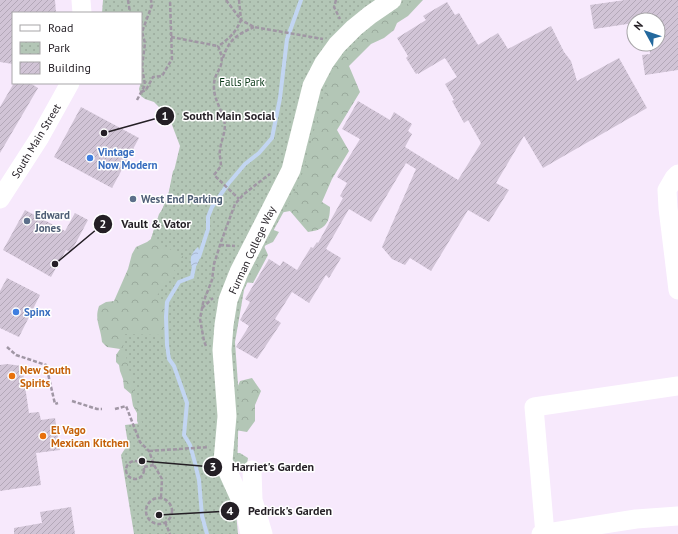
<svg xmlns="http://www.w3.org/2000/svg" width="678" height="534" font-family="'PT Sans',sans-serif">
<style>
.forest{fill:url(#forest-crowns)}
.park{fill:url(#park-dots)}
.water{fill:url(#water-waves)}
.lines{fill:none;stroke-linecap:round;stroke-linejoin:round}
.stream{stroke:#c2d5f2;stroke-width:4}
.building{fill:url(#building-hatch)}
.path{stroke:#a096a4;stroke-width:2.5;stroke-dasharray:4 2;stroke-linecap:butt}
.minor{stroke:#fff;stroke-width:19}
.shop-dot{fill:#3f7fe0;stroke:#fff;stroke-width:1.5}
.service-dot{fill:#5c6f8a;stroke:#fff;stroke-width:1.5}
.food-dot{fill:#e8710a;stroke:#fff;stroke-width:1.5}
.labels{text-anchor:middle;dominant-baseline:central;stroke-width:3;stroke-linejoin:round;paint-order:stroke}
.park-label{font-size:11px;fill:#093717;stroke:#fff}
.street-label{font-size:11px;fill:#241f25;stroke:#fff}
.shop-label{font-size:11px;font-weight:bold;fill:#366cbe;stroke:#fff;text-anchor:start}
.service-label{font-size:11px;font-weight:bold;fill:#4e5e75;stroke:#fff;text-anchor:start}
.food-label{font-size:11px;font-weight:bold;fill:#c56008;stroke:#fff;text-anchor:start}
.leader{fill:none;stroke:#241f25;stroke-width:1.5}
.callout-dot{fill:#241f25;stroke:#fff;stroke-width:1.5}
.mark-label{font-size:12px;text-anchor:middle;font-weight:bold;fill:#fff}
.callout-label{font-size:12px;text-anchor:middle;font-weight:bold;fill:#241f25;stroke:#fff;stroke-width:3;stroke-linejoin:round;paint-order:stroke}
</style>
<defs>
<pattern id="forest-crowns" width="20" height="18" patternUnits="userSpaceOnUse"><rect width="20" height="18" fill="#b3c6b6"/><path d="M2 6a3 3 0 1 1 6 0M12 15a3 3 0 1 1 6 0" fill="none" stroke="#9aaa9c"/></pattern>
<pattern id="park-dots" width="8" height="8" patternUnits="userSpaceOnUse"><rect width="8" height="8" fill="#b3c6b6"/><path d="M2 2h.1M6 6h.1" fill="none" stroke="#9aaa9c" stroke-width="1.8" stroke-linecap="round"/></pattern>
<pattern id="water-waves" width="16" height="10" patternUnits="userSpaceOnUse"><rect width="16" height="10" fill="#c2d5f2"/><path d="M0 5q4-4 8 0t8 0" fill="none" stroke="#a7b6cf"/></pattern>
<pattern id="building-hatch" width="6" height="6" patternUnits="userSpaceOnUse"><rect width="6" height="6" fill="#d1c4d6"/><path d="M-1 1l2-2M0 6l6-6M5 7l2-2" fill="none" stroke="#b3a8b8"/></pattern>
</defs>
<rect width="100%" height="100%" fill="#f7e9fc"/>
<!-- forest -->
<path class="forest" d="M339 0H423L408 16 397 23 394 30 384 38 371 44 349 66 360 92 337 130 349 151 332 179 322 202 330 207C330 224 324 230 308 232L290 211 274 214 271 229 279 232 273 242 264 246 268 255 253 283 221 280 237 388 240 381 252 378 261 391 255 405V421L247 432 235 430 234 453H240L248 458 246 469 215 481 141 430 137 421V413L133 406 131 394 124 388 123 379 120 371 119 365 116 362V355L120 349 107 347 102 342C101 328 94 320 99 306L106 302 114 301 128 269 132 254 136 247 147 242 151 239 159 214 162 210 168 196 173 171Z"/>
<!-- park -->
<polygon class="park" points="103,0 415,0 391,12 363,36 332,68 323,98 300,182 259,257 244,290 235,342 239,399 236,513 238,534 134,534 121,455 128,444 125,425 142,423 123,344 125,334 164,335 165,306 156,297 184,257 151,239 156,223 168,196 180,146 169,117 154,102 145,99 141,96 139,89 142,78 141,13 102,13"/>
<!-- water -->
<path class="water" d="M198 247C202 257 199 262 193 271 189 260 190 254 198 247Z"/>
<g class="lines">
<!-- stream -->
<g class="stream">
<polyline points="199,257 208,229 208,217 212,207 228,184 245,164 259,153 272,138 280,98 287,39 301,0"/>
<polyline points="194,267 192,277 179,282 167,302 166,317 167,345 169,359 174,366 187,403 184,435 190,445 195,463 199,480 202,516 207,534"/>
</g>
</g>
<!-- building -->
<g class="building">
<polygon points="0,0 55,0 56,13 13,13 13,64 0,62"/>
<polygon points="625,0 678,0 678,70 645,75 642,55 650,54 649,44 658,44 658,20 634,20 634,23 594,29 590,5"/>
<polygon points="447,2 455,15 459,13 478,45 498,33 508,49 551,26 564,52 571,61 577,81 619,58 647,108 543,168 524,136 496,183 509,190 489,222 468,210 431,271 410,258 405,265 392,259 382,247 416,169 406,163 371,222 349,209 326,249 341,258 329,278 326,275 309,303 292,292 275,319 281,323 257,359 236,347 249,326 240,320 250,302 245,299 269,259 280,266 283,261 297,270 311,247 313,248 317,242 318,243 343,198 340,196 347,183 337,177 360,139 342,129 358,101 390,120 394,112 412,124 408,131 412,134 405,147 458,180 481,143 468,120 464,123 452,101 454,100 445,84 457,77 445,58 418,74 418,73 416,74 406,58 408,56 397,38 426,20 423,16"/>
<polygon points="14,83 30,83 38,88 0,153 0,107"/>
<polygon points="81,107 139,138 112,188 54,157"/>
<polygon points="25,210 65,231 75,213 88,220 71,252 66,250 51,277 3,250"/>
<polygon points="7,278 40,295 19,337 0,328 0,291"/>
<polygon points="7,364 22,366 29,413 39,412 41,420 55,418 60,450 36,453 41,485 0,491 0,365"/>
<polygon points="71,507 75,534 14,534 14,528 42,523 40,512"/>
</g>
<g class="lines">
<!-- path -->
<g class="path">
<polyline points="128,0 130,13"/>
<path d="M226 0 241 20C236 32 229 39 218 46 228 68 215 68 214 84 213 99 221 107 224 120 227 130 221 140 220 150 219 155 221 161 221 166L214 175 239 199"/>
<polyline points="239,0 241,20 254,27 323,39"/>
<polyline points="336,0 334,7 340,19"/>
<polyline points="171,37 218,46"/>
<path d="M223 58C229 39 237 35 254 27"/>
<polyline points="141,92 146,90 153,77 162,76 172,59 170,0"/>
<polyline points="137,100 145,85 142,67 145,43 142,32 152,5 151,0"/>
<polyline points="220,245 235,246"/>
<polyline points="202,308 213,298"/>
<polyline points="206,346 204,341 200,319 203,303 212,280 214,264 221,242 235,204 244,194 267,176 270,174"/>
<polyline points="7,347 16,355 46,365 55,404 58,403"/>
<polyline points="72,401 97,409 102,409"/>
<polyline points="115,409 126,406 140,442 149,451 154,465 162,479 161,497"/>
<polyline points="149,451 209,447"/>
<circle cx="135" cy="470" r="9"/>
<polyline points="144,467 154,465"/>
<circle cx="159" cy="511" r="13"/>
<polyline points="165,522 170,534"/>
</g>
<!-- minor -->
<g class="minor">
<polyline points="81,0 82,13"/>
<polyline points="678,174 674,178 667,190 668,208 678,290"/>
<polyline points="0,199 40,137 70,83"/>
<polyline points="252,470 253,500 263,534"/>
<polyline points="250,534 246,515 243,505 223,461 227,416 222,350 224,325 228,300 239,272 291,170 312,86 324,63 337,45 354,28 370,15 392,0"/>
<polyline points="541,534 636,519 678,516"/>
<polyline points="545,534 534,407 678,386"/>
</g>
</g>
<!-- markers -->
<g class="shop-dot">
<circle cx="90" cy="158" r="4"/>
<circle cx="16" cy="312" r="4"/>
</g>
<g class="service-dot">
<circle cx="133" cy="199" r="4"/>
<circle cx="27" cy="221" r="4"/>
</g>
<g class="food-dot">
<circle cx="12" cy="376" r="4"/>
<circle cx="43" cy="436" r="4"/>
</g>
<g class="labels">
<!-- park labels -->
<g class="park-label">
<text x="242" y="82">Falls Park</text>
</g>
<!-- street labels -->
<g class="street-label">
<text transform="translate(36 141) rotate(-59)">South Main Street</text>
<text transform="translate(252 250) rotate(-65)">Furman College Way</text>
</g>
<!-- shop labels -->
<g class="shop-label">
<text x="98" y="152">Vintage<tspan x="98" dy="13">Now Modern</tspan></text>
<text x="24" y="312">Spinx</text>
</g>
<!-- service labels -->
<g class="service-label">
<text x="141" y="199">West End Parking</text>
<text x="35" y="215">Edward<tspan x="35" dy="13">Jones</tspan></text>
</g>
<!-- food labels -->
<g class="food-label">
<text x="20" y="370">New South<tspan x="20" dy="13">Spirits</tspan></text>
<text x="51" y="430">El Vago<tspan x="51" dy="13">Mexican Kitchen</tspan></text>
</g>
</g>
<!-- callouts -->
<path class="leader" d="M104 133L165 116M55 264L103 224M142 461L213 467M159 515L230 511"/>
<g class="callout-dot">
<circle cx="104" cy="133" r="4"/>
<circle cx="55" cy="264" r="4"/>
<circle cx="142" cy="461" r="4"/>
<circle cx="159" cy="515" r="4"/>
<circle cx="165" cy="116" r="10"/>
<circle cx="103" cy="224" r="10"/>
<circle cx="213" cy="467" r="10"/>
<circle cx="230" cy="511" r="10"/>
</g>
<g class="mark-label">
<text x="165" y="120">1</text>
<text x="103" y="228">2</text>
<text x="213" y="471">3</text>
<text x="230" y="515">4</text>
</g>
<g class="callout-label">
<text x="229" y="120">South Main Social</text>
<text x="156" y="228">Vault &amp; Vator</text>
<text x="273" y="471">Harriet's Garden</text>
<text x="290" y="515">Pedrick's Garden</text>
</g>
<!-- legend -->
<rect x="12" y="12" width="130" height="72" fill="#ffffff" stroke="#a7a5a8"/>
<rect x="20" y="25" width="20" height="6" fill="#ffffff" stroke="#a7a5a8"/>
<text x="48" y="32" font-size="12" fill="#241f25">Road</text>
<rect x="20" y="42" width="20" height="12" fill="url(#park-dots)" stroke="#a7a5a8"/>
<text x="48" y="52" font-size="12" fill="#241f25">Park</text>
<rect x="20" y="62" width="20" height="12" fill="url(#building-hatch)" stroke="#a7a5a8"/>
<text x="48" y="72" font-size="12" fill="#241f25">Building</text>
<!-- north arrow -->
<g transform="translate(646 32) rotate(310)"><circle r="19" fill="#ffffff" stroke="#a7a5a8"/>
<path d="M0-3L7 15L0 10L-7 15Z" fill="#23689d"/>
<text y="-6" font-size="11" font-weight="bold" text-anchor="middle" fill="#241f25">N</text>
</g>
</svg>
